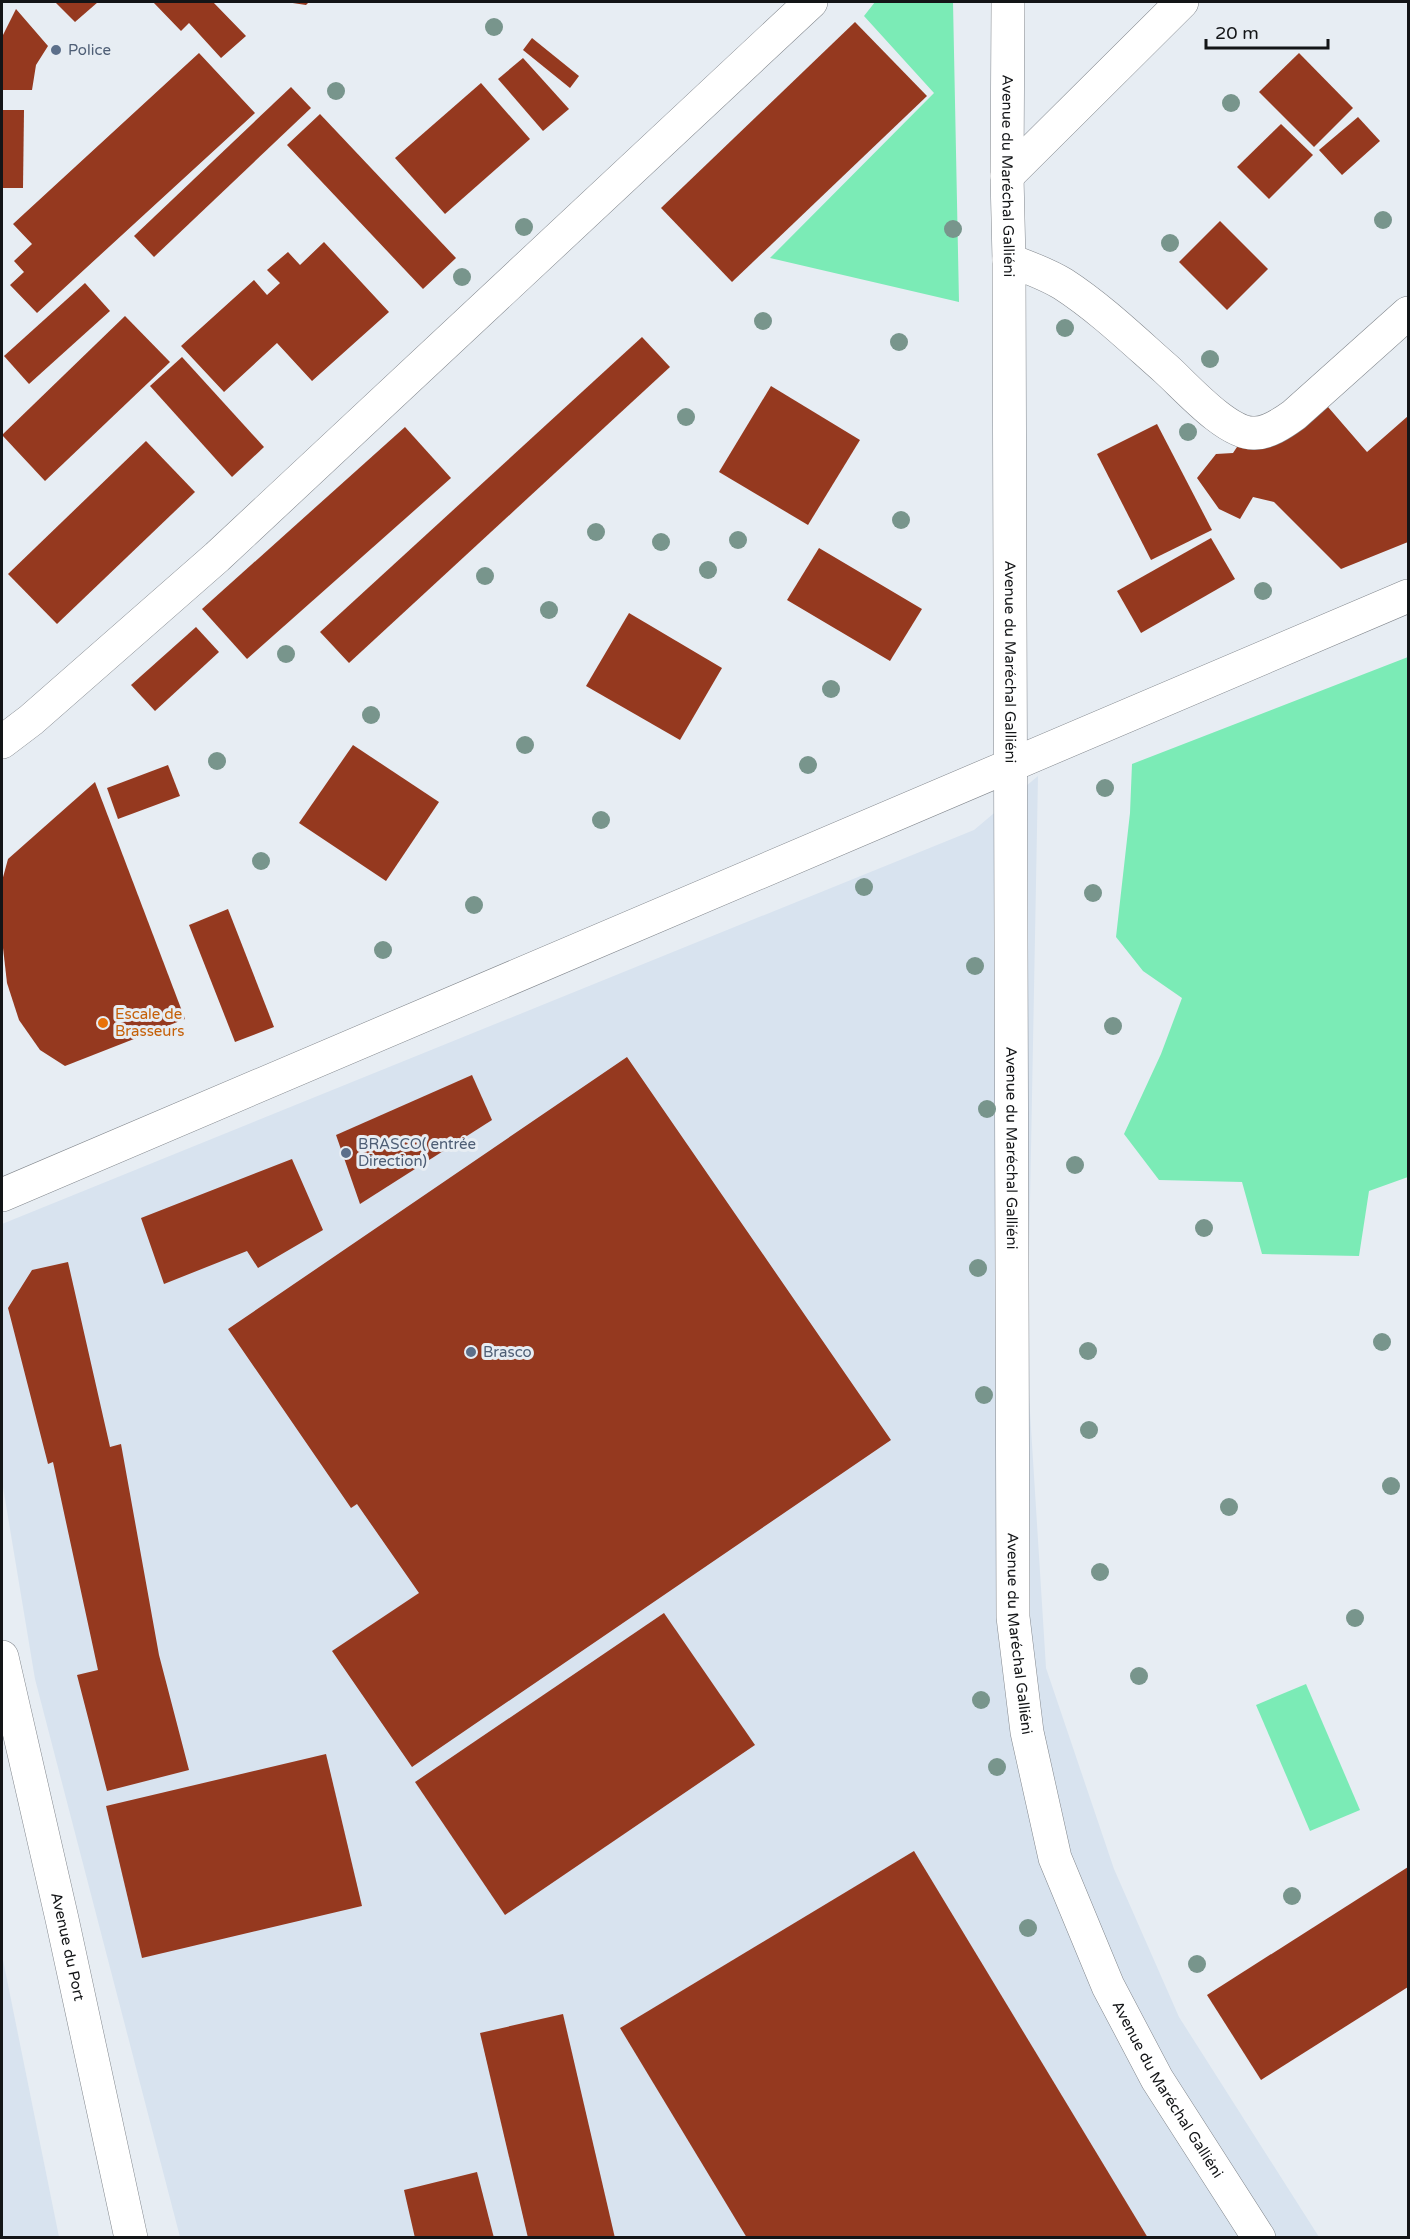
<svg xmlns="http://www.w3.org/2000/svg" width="1410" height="2239" font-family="'Varela Round',sans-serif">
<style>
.built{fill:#d8e3ef}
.green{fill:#7bebb6}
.building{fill:#95391f}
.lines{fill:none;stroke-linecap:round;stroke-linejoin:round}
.minor-casing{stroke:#82878d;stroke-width:34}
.major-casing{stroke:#82878d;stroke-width:34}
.minor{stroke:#fff;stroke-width:33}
.major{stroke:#fff;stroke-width:33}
.tree{fill:#78958c}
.service-dot{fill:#5c6f8a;stroke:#e7edf3;stroke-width:2}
.food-dot{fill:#e8710a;stroke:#e7edf3;stroke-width:2}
.labels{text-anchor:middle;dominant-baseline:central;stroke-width:6;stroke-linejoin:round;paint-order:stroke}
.service-label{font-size:15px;fill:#4e5e75;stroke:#e7edf3;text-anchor:start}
.street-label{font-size:15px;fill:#131517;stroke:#e7edf3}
.food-label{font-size:15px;fill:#c56008;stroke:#e7edf3;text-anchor:start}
</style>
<rect width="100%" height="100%" fill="#e7edf3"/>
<!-- built -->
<g class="built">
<polygon points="1038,776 1027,1364 1046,1668 1114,1869 1179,2017 1319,2237 180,2237 35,1679 2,1481 2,1224 974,830"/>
<polygon points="2,1955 59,2237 2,2237"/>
</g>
<!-- green -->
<g class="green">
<polygon points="875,2 953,2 959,302 770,258 934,93 864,16"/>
<polygon points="1408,657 1408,1177 1369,1191 1359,1256 1262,1254 1242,1182 1159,1180 1124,1134 1161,1054 1182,998 1143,971 1116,937 1130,813 1132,764"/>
<polygon points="1306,1684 1360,1810 1310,1831 1256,1705"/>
</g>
<!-- building -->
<g class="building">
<polygon points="55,2 98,2 75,22"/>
<polygon points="153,2 213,2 246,36 221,58 189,23 181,31"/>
<polygon points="286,2 309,2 306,5"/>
<polygon points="16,9 48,46 36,65 32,90 2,90 2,37"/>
<polygon points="855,22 927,96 732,282 661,208"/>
<polygon points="532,38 579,76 570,88 523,50"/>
<polygon points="199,53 255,113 37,313 10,285 24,272 14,261 32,244 13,224"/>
<polygon points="1299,53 1353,108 1314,147 1259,92"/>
<polygon points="523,58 569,109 543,131 498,79"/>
<polygon points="481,83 530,139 445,214 395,158"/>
<polygon points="291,87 311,108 154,257 134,236"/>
<polygon points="2,110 24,110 23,188 2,188"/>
<polygon points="320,114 456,258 423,289 287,145"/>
<polygon points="1358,117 1380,141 1342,175 1319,150"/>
<polygon points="1281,124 1313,155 1269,199 1237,167"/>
<polygon points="1220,221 1268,269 1227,310 1179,262"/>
<polygon points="324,242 389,312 312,381 277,343 224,392 181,346 254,280 267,295 280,283 267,270 288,252 300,265"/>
<polygon points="85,283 110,311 29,384 4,356"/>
<polygon points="125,316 170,362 45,481 2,435"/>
<polygon points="642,337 670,367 349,663 320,632"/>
<polygon points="182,357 264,447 232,477 150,386"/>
<polygon points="771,386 860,440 808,525 719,472"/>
<polygon points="1322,400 1367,452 1408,416 1408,542 1341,569 1274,502 1253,497 1240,519 1219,509 1197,478 1216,454 1233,453 1241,441"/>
<polygon points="1157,424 1212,530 1151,560 1097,454"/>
<polygon points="405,427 451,478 247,659 202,609"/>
<polygon points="146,441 195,492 57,624 8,574"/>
<polygon points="1211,538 1235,579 1141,633 1117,591"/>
<polygon points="819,548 922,609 890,661 787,600"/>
<polygon points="629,613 722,668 680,740 586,686"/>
<polygon points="196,627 219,652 155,711 131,685"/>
<polygon points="353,745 439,802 386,881 299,823"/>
<polygon points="168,765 180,796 118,819 107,788"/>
<polygon points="95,782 185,1019 65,1066 40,1050 19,1020 7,983 2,939 2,881 8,859"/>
<polygon points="228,909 274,1027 235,1042 189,925"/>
<polygon points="627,1057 891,1440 412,1767 332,1651 419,1593 357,1504 351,1508 228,1329"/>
<polygon points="472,1075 492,1120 360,1204 336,1135"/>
<polygon points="292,1159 323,1230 258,1268 247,1251 164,1284 141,1218"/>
<polygon points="68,1262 110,1447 121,1444 159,1655 189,1770 107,1791 77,1675 98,1670 53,1462 48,1464 8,1308 32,1270"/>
<polygon points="664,1613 755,1745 505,1915 415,1782"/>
<polygon points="326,1754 362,1906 142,1958 106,1806"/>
<polygon points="914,1851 1148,2238 747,2238 620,2028"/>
<polygon points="1408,1867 1408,1987 1261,2080 1207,1995"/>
<polygon points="563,2014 615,2238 528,2238 480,2033"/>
<polygon points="477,2172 494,2238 415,2238 404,2190"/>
</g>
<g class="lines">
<!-- minor casing -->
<g class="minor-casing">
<g id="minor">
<path id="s1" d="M1008 2 1007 176 1009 260 1013 1617 1027 1732 1055 1858 1108 1986 1157 2079 1259 2238"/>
<polyline points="1007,176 1182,2"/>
<path d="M1009 260C1027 267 1047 274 1063 284 1100 308 1133 340 1166 369 1185 386 1226 433 1253 433 1267 434 1283 423 1294 415L1408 313"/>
<polyline points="2,742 31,720 217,557 811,2"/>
<polyline points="2,1195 1408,596"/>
</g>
</g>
<!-- major casing -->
<g class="major-casing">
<g id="major">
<path id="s2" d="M2 1657 62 1919 131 2238"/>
</g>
</g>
<!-- minor -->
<use href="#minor" class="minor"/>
<!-- major -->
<use href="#major" class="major"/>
</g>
<!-- trees -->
<g class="tree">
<circle cx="494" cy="27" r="9"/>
<circle cx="336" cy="91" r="9"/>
<circle cx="1231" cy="103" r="9"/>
<circle cx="1383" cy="220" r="9"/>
<circle cx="524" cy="227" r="9"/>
<circle cx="953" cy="229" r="9"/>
<circle cx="1170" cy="243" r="9"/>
<circle cx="462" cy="277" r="9"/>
<circle cx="763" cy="321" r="9"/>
<circle cx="1065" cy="328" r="9"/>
<circle cx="899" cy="342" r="9"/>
<circle cx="1210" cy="359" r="9"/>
<circle cx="686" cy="417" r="9"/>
<circle cx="1188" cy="432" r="9"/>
<circle cx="901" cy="520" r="9"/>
<circle cx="596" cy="532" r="9"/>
<circle cx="738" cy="540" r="9"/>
<circle cx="661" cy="542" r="9"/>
<circle cx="708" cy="570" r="9"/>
<circle cx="485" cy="576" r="9"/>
<circle cx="1263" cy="591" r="9"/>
<circle cx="549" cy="610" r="9"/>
<circle cx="286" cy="654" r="9"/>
<circle cx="831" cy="689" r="9"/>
<circle cx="371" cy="715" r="9"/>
<circle cx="525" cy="745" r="9"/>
<circle cx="217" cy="761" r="9"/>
<circle cx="808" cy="765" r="9"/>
<circle cx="1105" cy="788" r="9"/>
<circle cx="601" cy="820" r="9"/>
<circle cx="261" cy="861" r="9"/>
<circle cx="864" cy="887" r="9"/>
<circle cx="1093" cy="893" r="9"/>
<circle cx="474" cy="905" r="9"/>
<circle cx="383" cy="950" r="9"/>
<circle cx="975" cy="966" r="9"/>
<circle cx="1113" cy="1026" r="9"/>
<circle cx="987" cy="1109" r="9"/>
<circle cx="1075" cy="1165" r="9"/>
<circle cx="1204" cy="1228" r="9"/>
<circle cx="978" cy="1268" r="9"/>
<circle cx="1382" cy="1342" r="9"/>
<circle cx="1088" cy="1351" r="9"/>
<circle cx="984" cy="1395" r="9"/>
<circle cx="1089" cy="1430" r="9"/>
<circle cx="1391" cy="1486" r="9"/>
<circle cx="1229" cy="1507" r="9"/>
<circle cx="1100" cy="1572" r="9"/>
<circle cx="1355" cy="1618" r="9"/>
<circle cx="1139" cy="1676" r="9"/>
<circle cx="981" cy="1700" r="9"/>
<circle cx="997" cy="1767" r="9"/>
<circle cx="1292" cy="1896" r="9"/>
<circle cx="1028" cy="1928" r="9"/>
<circle cx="1197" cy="1964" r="9"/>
</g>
<!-- markers -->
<g class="service-dot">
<circle cx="56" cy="50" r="6"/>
<circle cx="346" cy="1153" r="6"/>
<circle cx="471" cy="1352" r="6"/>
</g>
<circle class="food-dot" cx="103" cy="1023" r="6"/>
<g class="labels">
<!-- service labels -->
<g class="service-label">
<text x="68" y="50">Police</text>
<text x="358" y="1144">BRASCO( entrée<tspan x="358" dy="17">Direction)</tspan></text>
<text x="483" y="1352">Brasco</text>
</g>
<!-- street labels -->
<g class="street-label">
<text stroke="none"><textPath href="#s1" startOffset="174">Avenue du Maréchal Galliéni</textPath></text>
<text stroke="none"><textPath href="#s1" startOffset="660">Avenue du Maréchal Galliéni</textPath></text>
<text stroke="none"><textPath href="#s1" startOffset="1146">Avenue du Maréchal Galliéni</textPath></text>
<text stroke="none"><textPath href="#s1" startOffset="1632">Avenue du Maréchal Galliéni</textPath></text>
<text stroke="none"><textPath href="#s2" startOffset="297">Avenue du Port</textPath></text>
<text stroke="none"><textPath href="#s1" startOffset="2118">Avenue du Maréchal Galliéni</textPath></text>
</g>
<!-- food labels -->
<g class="food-label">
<text x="115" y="1014">Escale de<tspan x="115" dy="17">Brasseurs</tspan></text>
</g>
</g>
<!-- border -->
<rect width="1410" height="2239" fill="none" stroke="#131517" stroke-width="6"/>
<!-- scale -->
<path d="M1206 39v9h122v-9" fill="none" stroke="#131517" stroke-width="3"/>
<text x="1215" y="39" font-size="18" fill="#131517" stroke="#e7edf3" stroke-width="4.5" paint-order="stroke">20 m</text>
</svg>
